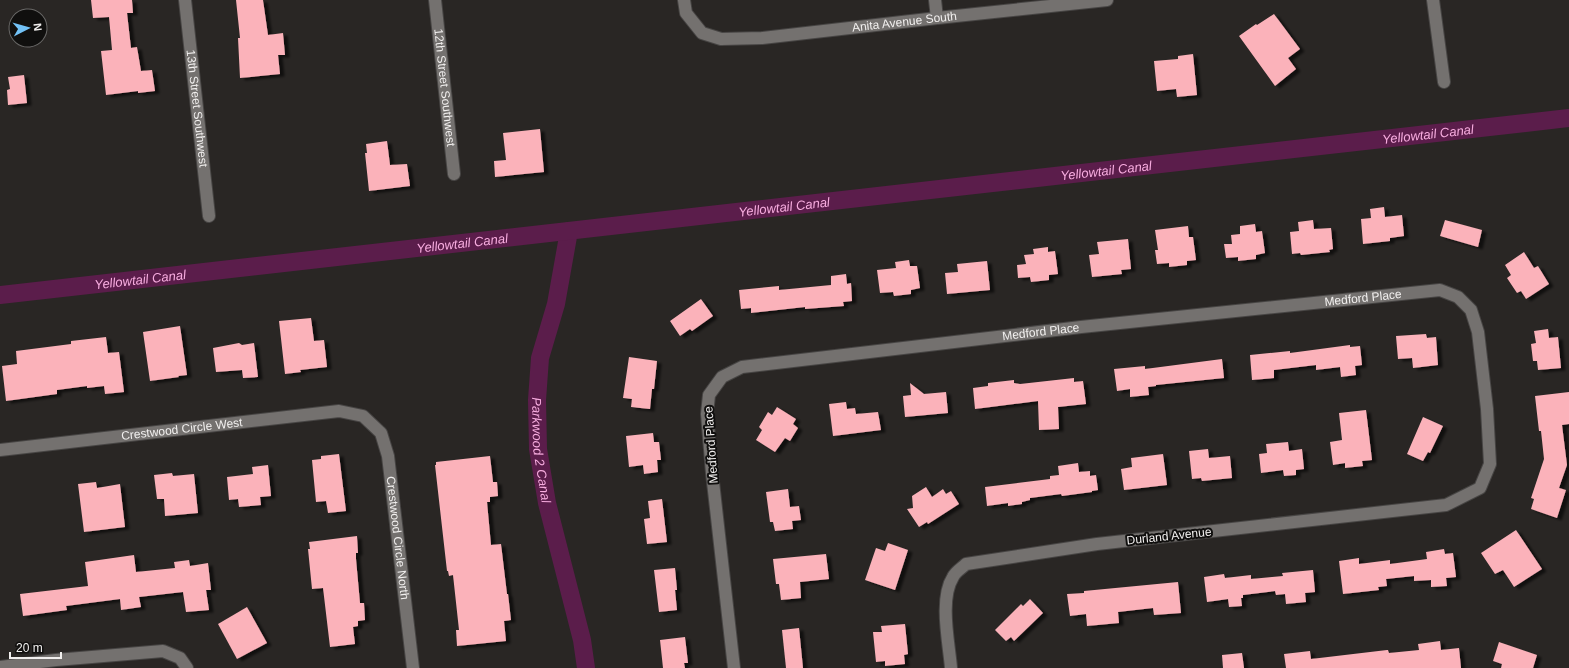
<svg xmlns="http://www.w3.org/2000/svg" width="1569" height="668" font-family="Helvetica,sans-serif">
<style>
.lines{fill:none;stroke-linecap:round;stroke-linejoin:round}
.canal{stroke:#5b1d4b;stroke-width:18}
.building{fill:#fbb2ba;filter:url(#shadow)}
.street-casing{stroke:#474544;stroke-width:14}
.street{stroke:#74716f;stroke-width:12}
.labels{text-anchor:middle;dominant-baseline:central;stroke-width:4;stroke-linejoin:round;paint-order:stroke}
.street-label{font-size:12px;fill:#f1efee;stroke:#100f0e}
.water-label{font-size:13px;font-style:italic;fill:#f7acdf;stroke:#100f0e}
</style>
<defs>
<filter id="shadow"><feDropShadow dx="4.5" dy="2.5" stdDeviation="1" flood-color="#0009"/></filter>
</defs>
<rect width="100%" height="100%" fill="#292624"/>
<g class="lines">
<!-- canal -->
<g class="canal">
<path id="s1" d="M569 231 556 304 540 358 537 400 538 449 547 503 582 640 586 668"/>
<path id="s2" d="M0 295 1569 118"/>
</g>
</g>
<!-- building -->
<g class="building">
<polygon points="91,0 132,0 133,13 127,13 131,48 137,47 141,71 152,70 155,91 138,93 138,91 106,95 101,51 112,50 109,17 93,18"/>
<polygon points="236,0 263,0 268,35 283,33 285,55 278,55 280,74 240,78 238,38 240,38"/>
<polygon points="1274,14 1300,49 1288,58 1296,69 1275,86 1239,36 1256,24 1257,25"/>
<polygon points="1193,54 1197,95 1177,97 1176,89 1157,91 1154,61 1178,59 1178,56"/>
<polygon points="24,75 27,103 8,105 7,90 10,89 8,77"/>
<polygon points="540,129 544,172 495,177 494,161 506,160 503,133"/>
<polygon points="387,141 390,165 407,164 410,186 369,191 365,153 367,153 366,144"/>
<polygon points="1384,207 1385,217 1402,215 1404,236 1390,238 1390,241 1363,244 1361,219 1371,218 1370,209"/>
<polygon points="1313,220 1314,229 1331,228 1333,249 1329,250 1330,252 1301,255 1300,253 1292,254 1290,232 1299,231 1298,222"/>
<polygon points="1445,220 1482,230 1478,247 1440,236"/>
<polygon points="1255,224 1256,232 1262,231 1265,253 1256,255 1256,259 1238,261 1238,257 1226,258 1224,244 1232,244 1231,235 1240,234 1240,226"/>
<polygon points="1188,226 1189,237 1193,237 1196,260 1187,261 1187,265 1169,267 1169,263 1157,264 1155,250 1158,250 1155,230"/>
<polygon points="1128,239 1131,269 1121,270 1122,274 1092,277 1089,255 1099,254 1097,242"/>
<polygon points="1048,247 1048,252 1055,251 1058,274 1049,275 1049,280 1031,282 1030,277 1018,278 1017,265 1026,264 1024,255 1034,254 1033,249"/>
<polygon points="1524,252 1534,268 1538,266 1549,284 1526,299 1521,291 1517,293 1507,278 1511,275 1505,265"/>
<polygon points="909,260 910,266 917,266 920,288 911,290 911,294 894,296 893,292 880,293 877,270 896,268 895,262"/>
<polygon points="987,261 990,290 947,294 945,273 958,272 957,264"/>
<polygon points="846,274 847,284 851,283 852,301 843,302 844,306 805,309 805,307 751,313 751,308 741,309 739,290 779,286 779,290 831,285 831,276"/>
<polygon points="701,299 713,316 692,331 690,329 680,336 670,321"/>
<polygon points="311,318 314,341 324,340 327,367 300,370 301,372 285,374 279,321"/>
<polygon points="180,326 187,375 178,376 179,377 150,381 143,332"/>
<polygon points="1548,329 1549,338 1558,337 1561,368 1538,370 1537,361 1533,361 1531,344 1536,343 1534,331"/>
<polygon points="1426,334 1427,338 1436,337 1438,365 1413,368 1412,358 1398,359 1396,336"/>
<polygon points="106,337 108,353 119,352 124,392 105,394 104,386 87,388 87,386 57,390 57,394 6,401 2,366 17,364 16,351 71,344 71,341"/>
<polygon points="239,343 242,345 254,343 258,377 243,378 242,370 216,372 213,348"/>
<polygon points="1350,345 1350,347 1360,346 1362,365 1355,366 1356,375 1341,377 1340,367 1316,370 1316,365 1274,370 1274,378 1252,380 1250,355 1290,351 1290,353"/>
<polygon points="629,357 657,361 654,389 652,389 650,409 631,407 632,399 623,398"/>
<polygon points="1222,359 1224,378 1156,385 1156,386 1148,387 1149,395 1130,397 1130,389 1117,391 1114,369 1145,366 1145,369"/>
<polygon points="1074,378 1074,382 1083,381 1086,404 1058,407 1059,429 1039,430 1038,401 975,409 973,388 988,386 988,383 1014,380 1014,383 1020,384"/>
<polygon points="910,383 924,394 946,392 948,413 905,417 903,396 911,395"/>
<polygon points="1569,392 1569,424 1562,425 1567,465 1559,488 1566,490 1557,518 1531,509 1534,499 1531,498 1544,459 1541,431 1539,431 1535,396"/>
<polygon points="846,402 847,409 855,408 856,414 878,412 881,430 833,436 829,404"/>
<polygon points="777,407 796,419 793,424 798,428 790,441 785,438 775,452 756,440 762,430 759,427 768,412 772,415"/>
<polygon points="1366,410 1372,460 1362,461 1363,466 1345,468 1345,463 1333,465 1330,442 1342,440 1339,413"/>
<polygon points="1423,417 1443,426 1430,453 1428,452 1423,461 1407,454"/>
<polygon points="653,433 654,442 659,442 661,460 657,460 658,472 644,474 643,465 629,467 626,436"/>
<polygon points="1288,442 1289,451 1302,449 1304,469 1296,470 1296,475 1284,476 1283,470 1261,473 1259,454 1267,453 1266,444"/>
<polygon points="1208,449 1209,458 1230,456 1232,478 1202,481 1201,478 1192,479 1189,451"/>
<polygon points="339,454 346,511 328,513 326,501 316,502 312,460 321,459 321,456"/>
<polygon points="1163,454 1167,485 1124,490 1121,469 1132,467 1131,458"/>
<polygon points="490,456 493,482 497,482 498,496 490,497 490,502 487,502 491,545 501,544 507,594 508,594 511,620 504,621 506,641 457,646 456,630 459,630 453,575 449,576 448,571 447,571 435,465 436,465 436,462"/>
<polygon points="1078,463 1079,472 1090,471 1090,476 1096,475 1098,490 1092,491 1092,492 1062,496 1061,494 1030,498 1030,500 1022,502 1022,504 1008,506 1008,503 987,506 985,487 1050,479 1050,476 1059,475 1058,466"/>
<polygon points="268,465 271,496 260,497 261,505 239,507 238,499 229,500 227,477 253,474 252,467"/>
<polygon points="172,473 173,476 194,474 198,513 165,516 164,499 157,499 154,475"/>
<polygon points="96,482 97,488 120,484 125,527 84,532 78,484"/>
<polygon points="926,487 932,497 943,489 946,494 951,491 959,504 928,524 927,522 919,527 907,509 913,508 912,496"/>
<polygon points="788,489 790,507 799,506 801,520 792,521 793,529 775,531 773,522 770,522 766,492"/>
<polygon points="662,499 667,542 647,544 644,519 650,518 648,501"/>
<polygon points="1516,530 1542,569 1514,587 1503,570 1495,574 1481,553"/>
<polygon points="357,536 358,553 356,553 356,559 360,603 364,603 365,620 358,621 358,626 353,627 355,644 330,647 323,588 312,589 308,549 310,549 309,542"/>
<polygon points="888,543 908,550 895,590 865,580 876,548 885,551"/>
<polygon points="1444,549 1445,554 1453,553 1456,577 1446,578 1447,586 1431,587 1431,580 1414,581 1414,576 1386,579 1387,586 1378,587 1379,590 1343,594 1339,561 1359,558 1359,564 1390,560 1390,564 1427,559 1426,552"/>
<polygon points="826,554 829,579 800,582 801,598 781,600 779,584 776,584 773,559"/>
<polygon points="134,555 136,572 175,568 174,562 189,560 190,566 208,563 211,590 206,590 209,610 186,612 183,592 139,597 141,607 121,610 120,599 66,606 67,610 23,616 20,594 88,586 85,562"/>
<polygon points="675,568 677,590 675,590 677,610 659,612 654,570"/>
<polygon points="1313,570 1315,592 1305,593 1306,602 1286,604 1285,594 1276,595 1275,591 1243,595 1243,598 1241,598 1242,606 1229,607 1228,599 1207,602 1204,577 1224,574 1225,578 1251,575 1251,579 1283,576 1282,573"/>
<polygon points="1178,582 1181,613 1154,615 1153,608 1118,612 1119,623 1087,626 1086,614 1070,616 1067,594 1084,593 1084,591"/>
<polygon points="1030,599 1043,613 1014,641 1011,637 1006,641 995,630 1021,604 1023,606"/>
<polygon points="247,607 267,643 237,659 218,624"/>
<polygon points="905,624 908,654 904,655 905,664 885,666 885,661 876,662 873,632 882,632 881,626"/>
<polygon points="799,628 803,668 786,668 782,630"/>
<polygon points="685,637 688,663 684,663 685,668 663,668 660,640"/>
<polygon points="1440,641 1441,650 1459,648 1461,668 1286,668 1284,654 1310,651 1311,659 1387,650 1388,650 1389,653 1419,650 1418,644"/>
<polygon points="1499,642 1537,655 1533,668 1501,668 1502,664 1493,661"/>
<polygon points="1242,653 1244,668 1223,668 1222,655"/>
</g>
<g class="lines">
<!-- street casing -->
<g class="street-casing">
<g id="street">
<path id="s3" d="M185 0 209 216"/>
<path id="s4" d="M435 0 454 174"/>
<path id="s5" d="M684 0 686 13 702 33 721 39 762 38 937 18 1107 0"/>
<polyline points="935,0 937,18"/>
<polyline points="1433,0 1444,82"/>
<path id="s6" d="M0 450 339 411 363 416 381 433 388 456 413 668"/>
<polyline points="0,667 56,660 163,651 180,658 187,668"/>
<path id="s7" d="M734 668 712 473 707 414 709 395 722 377 742 367 1081 327 1440 290 1458 297 1471 310 1478 332 1487 409 1490 464 1480 488 1446 505 1097 544 966 564C962 568 955 572 953 577 939 599 949 643 951 668"/>
</g>
</g>
<!-- street -->
<use href="#street" class="street"/>
</g>
<g class="labels">
<!-- street labels -->
<g class="street-label">
<text stroke="none"><textPath href="#s5" startOffset="243">Anita Avenue South</textPath></text>
<text stroke="none"><textPath href="#s4" startOffset="88">12th Street Southwest</textPath></text>
<text stroke="none"><textPath href="#s3" startOffset="109">13th Street Southwest</textPath></text>
<text stroke="none"><textPath href="#s7" startOffset="944">Medford Place</textPath></text>
<text stroke="none"><textPath href="#s7" startOffset="620">Medford Place</textPath></text>
<text stroke="none"><textPath href="#s6" startOffset="183">Crestwood Circle West</textPath></text>
<text transform="translate(711 445) rotate(-94)">Medford Place</text>
<text transform="translate(1169 536) rotate(-6)">Durland Avenue</text>
<text stroke="none"><textPath href="#s6" startOffset="497">Crestwood Circle North</textPath></text>
</g>
<!-- water labels -->
<g class="water-label">
<text stroke="none"><textPath href="#s2" startOffset="1437">Yellowtail Canal</textPath></text>
<text stroke="none"><textPath href="#s2" startOffset="1113">Yellowtail Canal</textPath></text>
<text stroke="none"><textPath href="#s2" startOffset="789">Yellowtail Canal</textPath></text>
<text stroke="none"><textPath href="#s2" startOffset="465">Yellowtail Canal</textPath></text>
<text stroke="none"><textPath href="#s2" startOffset="141">Yellowtail Canal</textPath></text>
<text stroke="none"><textPath href="#s1" startOffset="223">Parkwood 2 Canal</textPath></text>
</g>
</g>
<!-- north arrow -->
<g transform="translate(28 28) rotate(84)"><circle r="19" fill="#100f0e" stroke="#6a6968"/>
<path d="M0-3L7 15L0 10L-7 15Z" fill="#72c1f5"/>
<text y="-6" font-size="11" font-weight="bold" text-anchor="middle" fill="#f1efee">N</text>
</g>
<!-- scale -->
<path d="M10 652v6h51v-6" fill="none" stroke="#f1efee" stroke-width="2"/>
<text x="16" y="652" font-size="12" fill="#f1efee" stroke="#100f0e" stroke-width="3" paint-order="stroke">20 m</text>
</svg>
